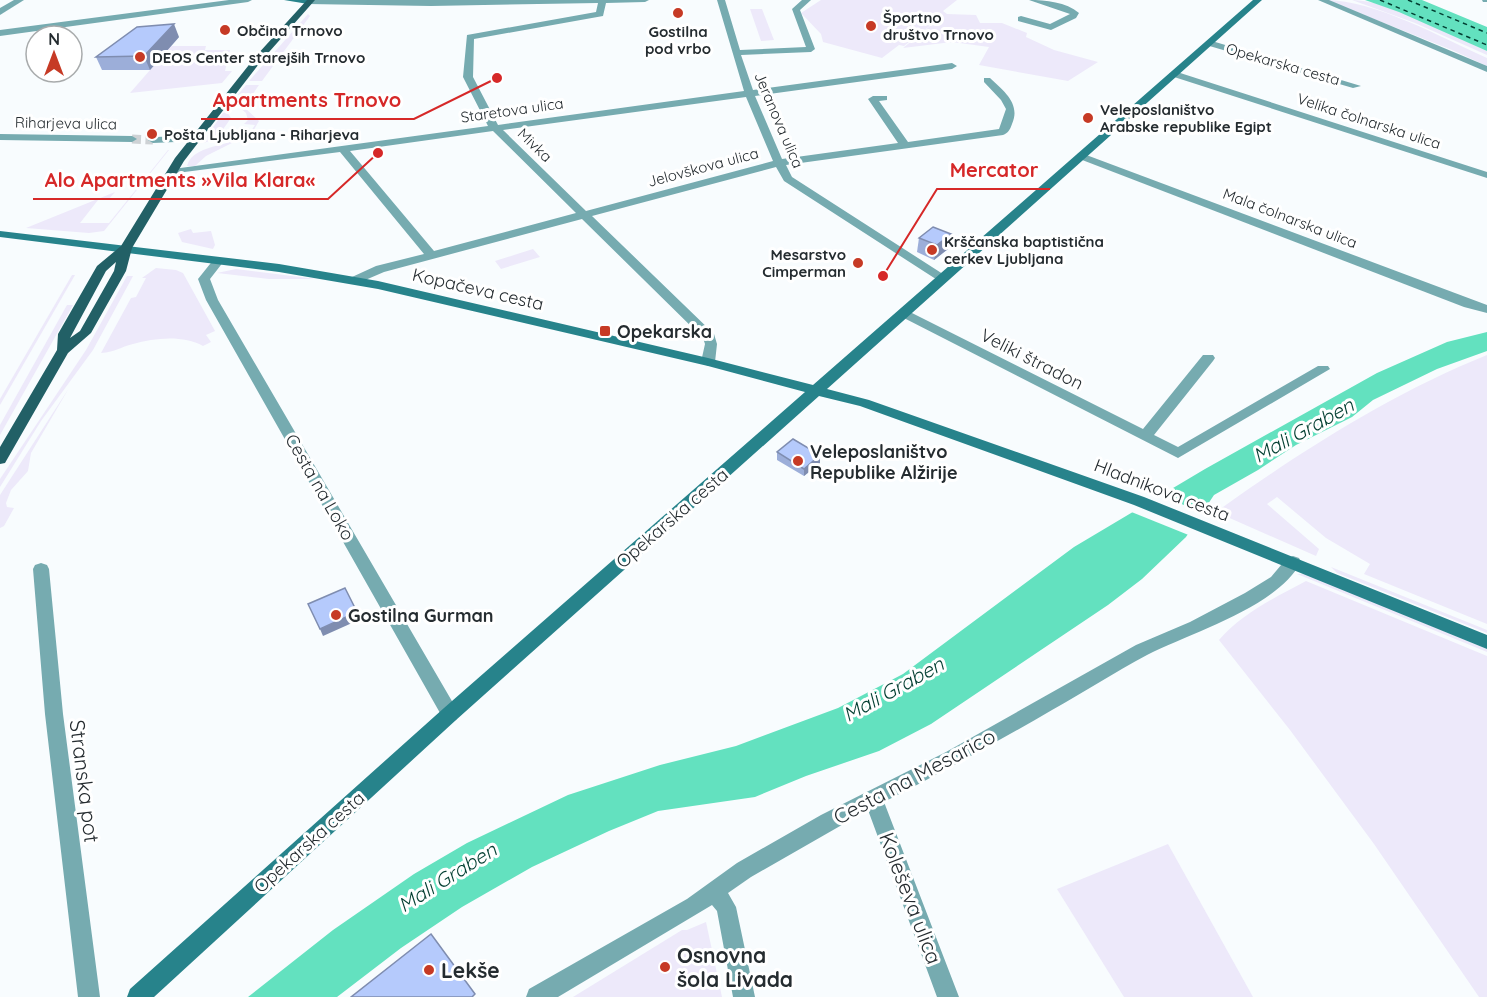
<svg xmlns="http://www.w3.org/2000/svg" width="1487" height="997" font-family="Quicksand,sans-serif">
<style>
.green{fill:#ede9fa}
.water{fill:#63e1bf}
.pier{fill:#f8fcfe}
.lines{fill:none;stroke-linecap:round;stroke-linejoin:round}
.ferry{stroke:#023e31;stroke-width:1.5;stroke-dasharray:4.5 4;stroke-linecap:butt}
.street-tunnel{stroke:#ced2d5;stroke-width:9;stroke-dasharray:9 4.5;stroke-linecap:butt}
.street{fill:#76abb0;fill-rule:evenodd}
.secondary{fill:#27838b;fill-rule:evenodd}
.primary{fill:#226066;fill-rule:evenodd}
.wall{fill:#9caed9}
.shaded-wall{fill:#7f8db0}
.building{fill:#b5cafc;stroke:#7f8db0;stroke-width:1.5}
.poi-dot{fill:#c63a25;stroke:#fff;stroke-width:2}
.labels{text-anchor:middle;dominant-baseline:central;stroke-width:6;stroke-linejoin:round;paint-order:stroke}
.far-poi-label{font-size:15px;font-weight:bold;fill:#252c30;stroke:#fff;text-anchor:start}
.far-street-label{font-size:15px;fill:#252c30;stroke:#fff}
.street-label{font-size:18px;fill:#252c30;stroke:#fff}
.poi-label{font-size:18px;font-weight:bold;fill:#252c30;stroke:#fff;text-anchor:start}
.water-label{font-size:20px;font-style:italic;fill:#023e31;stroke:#fff}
.near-street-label{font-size:21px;fill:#252c30;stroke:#fff}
.near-poi-label{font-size:21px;font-weight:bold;fill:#252c30;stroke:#fff;text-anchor:start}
.leader{fill:none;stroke:#d62828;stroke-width:2}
.callout-dot{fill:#d62828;stroke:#fff;stroke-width:2}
.callout-label{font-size:20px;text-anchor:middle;font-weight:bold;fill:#d62828;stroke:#fff;stroke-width:6;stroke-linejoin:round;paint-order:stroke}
</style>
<rect width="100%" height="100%" fill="#f8fcfe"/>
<!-- green -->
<g class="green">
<polygon points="821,0 957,0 943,11 947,14 976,15 980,23 1002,23 1027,33 1026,37 1054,50 1098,62 1068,81 979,65 989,47 952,42 903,48 945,14 904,46 899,45 882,58 823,42 821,34 801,13"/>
<path d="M1326 0C1375 0 1442 38 1487 58V66L1452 50Z"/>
<path d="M1352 0C1389 0 1451 35 1487 51V55L1415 23Z"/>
<polygon points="750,9 762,9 774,40 761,41"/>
<polygon points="308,14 310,16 262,81 249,81"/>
<polygon points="171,46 206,46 205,50 230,50 225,71 232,71 222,83 130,93"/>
<path d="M246 85H259L244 107 259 121 252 133 206 156 195 166H187C194 140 242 150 255 125L244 124 248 120 246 113 239 107 240 100 236 97Z"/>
<path d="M227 112 231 118C223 129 217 141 202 143L223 113Z"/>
<polygon points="168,150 169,150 104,231 89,233 26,228 115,192 108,200 98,200 80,223 109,223"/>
<polygon points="191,229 193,233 211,231 215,245 213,249 182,242 178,233"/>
<polygon points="533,249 540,257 501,269 495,261"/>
<path d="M156 268 176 270 183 273 215 331 206 335 211 342 203 346C183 335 155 338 133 344 120 347 116 352 101 353L131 298 136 297 146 278H142Z"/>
<polygon points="236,269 316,279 269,279 217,273"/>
<polygon points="72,275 75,275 0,405 0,399"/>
<polygon points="127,276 133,276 93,350 41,421 0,487 0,479 86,350"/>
<polygon points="67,305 73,305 0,435 0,425"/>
<path d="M1487 355V624L1364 574 1370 564 1326 538 1277 497 1267 504 1319 549 1316 556 1216 512C1300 452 1390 394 1487 355Z"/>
<polygon points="69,388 31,453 28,471 11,490 6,503 7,507 14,508 4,526 0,528 0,495"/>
<polygon points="1331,567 1487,630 1487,633 1337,573"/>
<polygon points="1297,574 1306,574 1487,649 1487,652"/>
<path d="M1306 581 1487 656V997H1479L1374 844 1290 730 1219 640C1241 614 1276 597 1306 581Z"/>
<polygon points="1168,844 1253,997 1124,997 1057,889"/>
<polygon points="706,922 722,997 573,997 682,930 687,930"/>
</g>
<!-- water -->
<g class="water">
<polygon points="1365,0 1422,0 1487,27 1487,51 1399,12"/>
<polygon points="1487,332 1487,351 1437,369 1373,400 1352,417 1296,445 1258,470 1214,495 1186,537 1142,579 1108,605 931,724 879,751 806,776 755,797 658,811 609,831 532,867 462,907 401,948 337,997 248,997 333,930 414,874 467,843 568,795 660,765 736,746 838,708 903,674 1074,547 1205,469 1377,373 1447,342"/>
</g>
<!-- pier -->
<polygon class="pier" points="1157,494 1206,514 1191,536 1129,511"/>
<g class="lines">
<!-- ferry -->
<g class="ferry">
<polyline points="1380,0 1487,45"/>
<polyline points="1408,0 1487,33"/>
</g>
<!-- street-tunnel -->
<polyline class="street-tunnel" points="132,139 153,140"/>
<!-- street -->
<g class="street">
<polygon points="14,0 24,0 0,15 0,8"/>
<polygon points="229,0 252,0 248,2 0,36 0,30"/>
<path d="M305 0H649L645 2 606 3 603 16 474 39 473 77 498 125 744 91 717 0H725L740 50 806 47 792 9 802 0H811L800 10 815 49 811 52 741 55 753 90 952 63 957 66 952 69 755 96 782 159 898 143 868 99 873 96H887V100L879 101 908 142 999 129 1006 109 1001 100 984 82V78H990C1004 91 1021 104 1012 124 1010 130 1008 133 1003 135L786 165 792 177 946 276V282L942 283 784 181 776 167 592 216 714 334 717 344 715 362 708 366 701 362 705 344 703 338 582 219 384 272 356 284 350 280 352 277 376 266 424 254 340 152 169 174 168 172 173 169 488 126 463 77 467 35 596 12 598 3 431 6 308 4 304 2ZM746 97 773 161 586 211 503 130ZM493 131 576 213 434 251 350 151Z"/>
<path d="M1029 0C1046 0 1066 2 1079 13L1076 18 1051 30 1018 21V17L1021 16 1050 24 1070 14Z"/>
<polygon points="1318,0 1329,0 1487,66 1487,72"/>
<polygon points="1482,0 1487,0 1487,2 1483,2"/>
<polygon points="1206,41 1212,41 1361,86 1353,88 1206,45"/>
<polygon points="1174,71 1487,172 1487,178 1171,76 1169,74"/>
<polygon points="0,134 132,136 137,139 132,142 0,140"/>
<polygon points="194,136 198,137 198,141 153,143 148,140 153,137"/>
<polygon points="1081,153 1487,305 1487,313 1464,307 1077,158 1077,154"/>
<polygon points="218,257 224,261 210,279 218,300 456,708 459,714 456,720 450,722 444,720 206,300 198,279 214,259"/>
<polygon points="904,309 1143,429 1203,355 1213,355 1215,358 1213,361 1154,435 1178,447 1318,366 1328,366 1330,369 1178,458 900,316 898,313"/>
<path d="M1293 556 1299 558 1301 562C1276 608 1192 632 1147 655 1115 672 1084 692 1052 710 997 742 941 773 884 802L959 997H937L868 810 751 877 728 893 736 907 755 997H733L717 911 712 905 558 997H526L529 989 687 899 737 863 821 815 946 752 1136 645 1190 622 1245 593 1271 577 1287 558Z"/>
<polygon points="41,563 47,565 49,569 63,714 100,997 78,997 45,714 33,569 35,565"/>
</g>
<!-- secondary -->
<g class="secondary">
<polygon points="284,0 310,0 312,2 308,4"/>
<polygon points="1253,0 1262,0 827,389 869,400 1144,497 1487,635 1487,649 1134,505 860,406 819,396 456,720 154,997 127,997 130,989 444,708 805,392 708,366 378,289 279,272 0,237 0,231 279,264 378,281 708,358 813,385"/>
</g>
<!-- primary -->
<path class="primary" d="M307 0H315L262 60 184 161 132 248 126 271 91 333 68 353 5 463 0 464V447L57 350 58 334 97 266 121 246 175 158 256 56ZM116 262 114 271 80 331 70 338 106 271Z"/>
</g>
<!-- wall -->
<g class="wall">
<polygon points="179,37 150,70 102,70 96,57"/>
<polygon points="951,234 948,249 934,260 917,252 919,238"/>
<polygon points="777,452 820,463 804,476 777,460"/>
</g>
<!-- shaded-wall -->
<g class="shaded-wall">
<polygon points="174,24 179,37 150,70 144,56"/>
<polygon points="951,234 948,249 934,260 937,245"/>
<polygon points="820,455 820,463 804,476 804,469"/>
<polygon points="357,612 361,619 323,636 320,629"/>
</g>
<!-- building -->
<g class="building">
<polygon points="174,24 144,56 96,57 137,27"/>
<polygon points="933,227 951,234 937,245 919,238"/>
<polygon points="793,439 820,455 804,469 777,452"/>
<polygon points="345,588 357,612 320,629 308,604"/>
<polygon points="431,934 475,994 472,997 351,997"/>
</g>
<!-- markers -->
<g class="poi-dot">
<circle cx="678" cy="13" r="6"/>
<circle cx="871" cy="26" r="6"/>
<circle cx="225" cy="30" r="6"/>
<circle cx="140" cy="57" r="6"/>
<circle cx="1088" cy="118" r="6"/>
<circle cx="152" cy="134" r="6"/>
<circle cx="932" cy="250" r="6"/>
<circle cx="858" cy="263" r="6"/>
<rect x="599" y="325" width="12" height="12" rx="3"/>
<circle cx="798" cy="461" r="6"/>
<circle cx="336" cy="615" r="6"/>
<circle cx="665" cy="967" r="6"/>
<circle cx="429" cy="970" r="6"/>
</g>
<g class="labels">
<!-- far-poi labels -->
<g class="far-poi-label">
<text x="883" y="17">Športno<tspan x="883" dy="17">društvo Trnovo</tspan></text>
<text x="237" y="30">Občina Trnovo</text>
<text x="678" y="31" text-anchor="middle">Gostilna<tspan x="678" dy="17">pod vrbo</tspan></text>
<text x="152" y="57">DEOS Center starejših Trnovo</text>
<text x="1100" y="109">Veleposlaništvo<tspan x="1100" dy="17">Arabske republike Egipt</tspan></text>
<text x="164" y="134">Pošta Ljubljana - Riharjeva</text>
<text x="944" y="241">Krščanska baptistična<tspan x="944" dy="17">cerkev Ljubljana</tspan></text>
<text x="846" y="254" text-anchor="end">Mesarstvo<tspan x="846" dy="17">Cimperman</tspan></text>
</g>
<!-- far-street labels -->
<g class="far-street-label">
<text transform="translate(1283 64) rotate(16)">Opekarska cesta</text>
<text transform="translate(512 110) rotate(-8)">Staretova ulica</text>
<text transform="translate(779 120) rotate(67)">Jeranova ulica</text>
<text transform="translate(1369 121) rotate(18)">Velika čolnarska ulica</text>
<text transform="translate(66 123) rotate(1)">Riharjeva ulica</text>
<text transform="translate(535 145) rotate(44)">Mivka</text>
<text transform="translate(703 167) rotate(-15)">Jelovškova ulica</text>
<text transform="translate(1290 218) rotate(21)">Mala čolnarska ulica</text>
</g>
<!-- street labels -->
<g class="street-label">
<text transform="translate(478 289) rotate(13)">Kopačeva cesta</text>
<text transform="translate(1032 359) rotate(27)">Veliki štradon</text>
<text transform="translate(320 487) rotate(60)">Cesta na Loko</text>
<text transform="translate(1162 490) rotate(21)">Hladnikova cesta</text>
<text transform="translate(672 518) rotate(-41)">Opekarska cesta</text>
<text transform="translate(309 842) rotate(-42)">Opekarska cesta</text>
</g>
<!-- poi labels -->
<g class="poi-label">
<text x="617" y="331">Opekarska</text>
<text x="810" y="451">Veleposlaništvo<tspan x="810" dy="21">Republike Alžirije</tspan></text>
<text x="348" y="615">Gostilna Gurman</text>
</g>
<!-- water labels -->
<g class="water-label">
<text transform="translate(1303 430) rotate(-29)">Mali Graben</text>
<text transform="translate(893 689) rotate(-29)">Mali Graben</text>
<text transform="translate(447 877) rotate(-32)">Mali Graben</text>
</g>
<!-- near-street labels -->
<g class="near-street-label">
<text transform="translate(914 776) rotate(-28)">Cesta na Mesarico</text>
<text transform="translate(85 781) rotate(83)">Stranska pot</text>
<text transform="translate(911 898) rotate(69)">Koleševa ulica</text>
</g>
<!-- near-poi labels -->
<g class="near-poi-label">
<text x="677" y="955">Osnovna<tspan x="677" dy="24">šola Livada</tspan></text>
<text x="441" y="970">Lekše</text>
</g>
</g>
<!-- callouts -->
<path class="leader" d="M497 78L414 119H201M883 276L937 189H1050M378 153L328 199H33"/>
<g class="callout-dot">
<circle cx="497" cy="78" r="6"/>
<circle cx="883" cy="276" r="6"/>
<circle cx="378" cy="153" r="6"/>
</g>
<g class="callout-label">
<text x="307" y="107">Apartments Trnovo</text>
<text x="994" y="177">Mercator</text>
<text x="180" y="187">Alo Apartments »Vila Klara«</text>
</g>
<!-- north arrow -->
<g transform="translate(54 54)"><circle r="28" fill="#ffffff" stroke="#a8abac" stroke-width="1.5"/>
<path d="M0-4.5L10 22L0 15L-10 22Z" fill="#c63a25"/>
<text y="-9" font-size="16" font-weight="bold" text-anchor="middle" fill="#252c30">N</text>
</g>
</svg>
